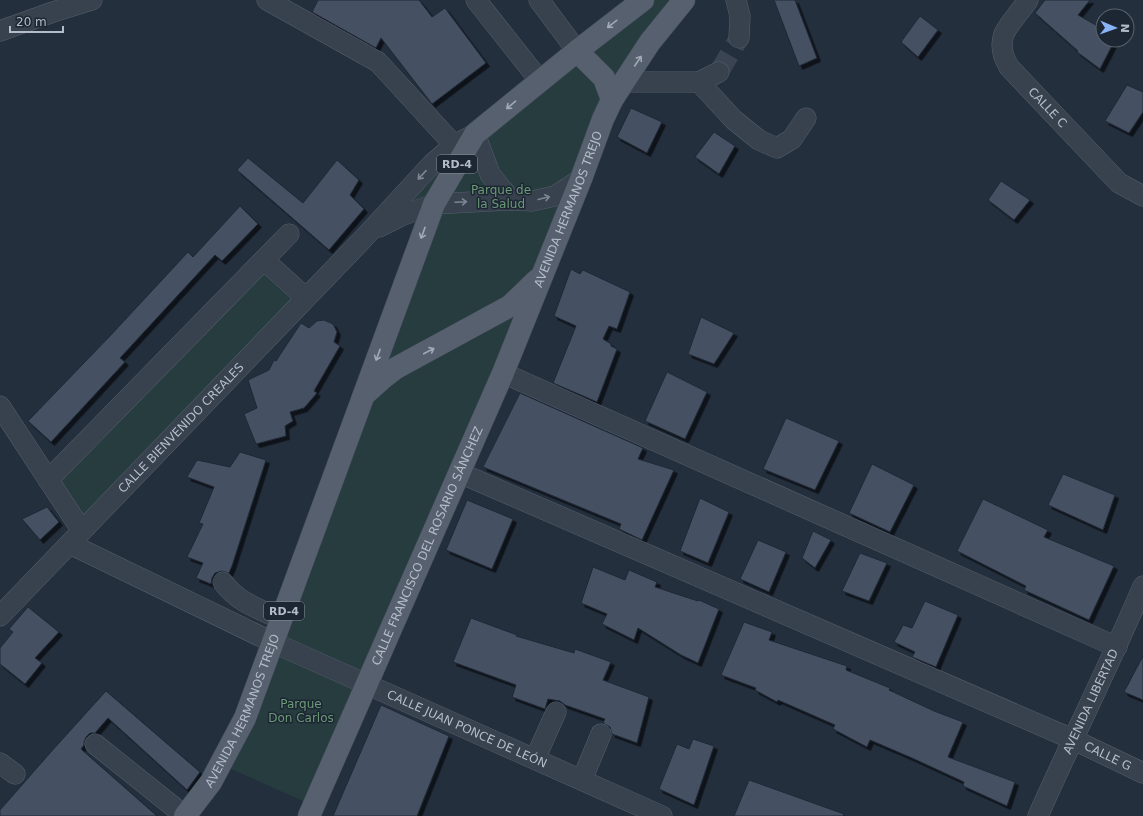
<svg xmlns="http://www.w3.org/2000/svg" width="1143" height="816" font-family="'DejaVu Sans',sans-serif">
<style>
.green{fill:#263c3f}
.building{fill:#455162;stroke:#1f2835;filter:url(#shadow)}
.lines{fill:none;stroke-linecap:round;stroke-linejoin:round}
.minor-tunnel{stroke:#3a4453;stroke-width:20;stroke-dasharray:20 10;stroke-linecap:butt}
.minor-casing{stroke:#565f6c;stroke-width:21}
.major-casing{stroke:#414a57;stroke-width:23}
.minor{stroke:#38414e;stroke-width:20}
.major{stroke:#56606e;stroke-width:22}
.oneway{stroke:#a1aab7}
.oneway2{stroke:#7c8592}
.labels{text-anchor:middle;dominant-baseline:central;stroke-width:3;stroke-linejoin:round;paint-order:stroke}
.shield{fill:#1d2633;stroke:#878f9c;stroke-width:1}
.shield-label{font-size:11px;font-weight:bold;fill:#b4bcc9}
.street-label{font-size:12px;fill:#b4bcc9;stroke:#1d2633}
.park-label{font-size:12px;fill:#6b9a76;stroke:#1d2633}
</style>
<defs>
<filter id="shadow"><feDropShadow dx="3.5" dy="3.5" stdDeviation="0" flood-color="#0009"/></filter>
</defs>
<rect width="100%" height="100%" fill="#242f3e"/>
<!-- green -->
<g class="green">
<polygon points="643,0 683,0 612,100 314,806 220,764 433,204 401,216 432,164"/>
<polygon points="267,257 306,298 82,531 48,480"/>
</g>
<!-- building -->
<g class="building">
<polygon points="318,0 419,0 432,17 445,8 486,63 432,104 381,38 376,48 312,12"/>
<polygon points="774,0 795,0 817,58 799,66"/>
<polygon points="1045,0 1090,0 1078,15 1103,29 1103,40 1115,40 1100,69 1077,52 1078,51 1035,13"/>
<polygon points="920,16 938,30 918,57 901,42"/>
<polygon points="1127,85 1143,92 1143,112 1129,133 1105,121"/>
<polygon points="631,108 662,122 647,153 617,137"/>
<polygon points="714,132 735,146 719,174 695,157"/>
<polygon points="248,158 303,203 337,160 359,180 350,195 364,209 329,250 237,170"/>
<polygon points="1001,181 1030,200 1014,220 988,200"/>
<polygon points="240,206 258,224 222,261 215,255 120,358 125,362 51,442 28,421 110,336 188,252 193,257"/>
<polygon points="571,269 580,274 583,270 630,292 617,329 609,326 603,339 611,344 611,346 617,349 597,402 553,383 576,326 554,316"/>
<polygon points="701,317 734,333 714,364 688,354"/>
<polygon points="324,320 333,324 337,332 334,342 340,346 314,391 317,393 304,408 290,412 293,421 285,426 286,436 256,444 244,414 257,408 248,380 269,370 274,360 276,361 301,323 309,328 317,321"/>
<polygon points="667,372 707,392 685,439 645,421"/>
<polygon points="520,393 643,448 638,459 674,470 642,540 619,529 621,524 483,467"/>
<polygon points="786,418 839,441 815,490 763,469"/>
<polygon points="240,452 266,460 232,566 229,573 222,571 215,573 212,578 211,584 196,578 203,563 187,557 203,524 199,523 214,487 187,477 197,460 230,467"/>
<polygon points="872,464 914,485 890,532 849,513"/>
<polygon points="1063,474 1115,495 1103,530 1048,505"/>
<polygon points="700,498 729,512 708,563 680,551"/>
<polygon points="983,499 1048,530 1044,537 1114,566 1089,620 1024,590 1026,586 957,551"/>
<polygon points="467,500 513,519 492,569 446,550"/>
<polygon points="47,507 59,522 40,540 22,519"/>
<polygon points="813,531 831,540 815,568 802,558"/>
<polygon points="758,540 786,552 769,592 740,579"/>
<polygon points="860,553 887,563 869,601 842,591"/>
<polygon points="593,567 625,580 629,570 657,582 655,587 698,601 699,600 719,609 698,663 681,655 638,628 634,640 602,624 607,614 581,603"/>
<polygon points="925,601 958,615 936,667 912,657 915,652 894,642 903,625 912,628"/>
<polygon points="28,607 59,632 35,658 42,663 25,684 0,664 0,648 13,632 9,629"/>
<polygon points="471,618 517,635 516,636 574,653 575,649 611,662 603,680 649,697 637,743 612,734 610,727 603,723 605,719 565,705 560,701 548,699 545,709 512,697 516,685 453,662"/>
<polygon points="744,622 772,632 769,640 847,666 846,670 890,688 889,690 934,711 963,722 948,757 1015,782 1007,806 963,786 964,782 912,758 870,740 867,747 833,729 835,725 778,700 777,702 755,690 756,688 721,675"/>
<polygon points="1143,656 1143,700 1124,692"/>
<polygon points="106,691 200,772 187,790 108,718 95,733 90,733 86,737 84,742 84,745 81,749 157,816 0,816 0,810 50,753"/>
<polygon points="381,705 449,736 417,816 333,816"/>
<polygon points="693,739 714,746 694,805 659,789 677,744 689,749"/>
<polygon points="749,780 844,814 843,816 734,816"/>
</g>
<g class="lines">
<!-- minor-tunnel -->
<polyline class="minor-tunnel" points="719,72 739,38"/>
<!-- minor casing -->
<g class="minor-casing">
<g id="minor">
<polyline points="267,0 378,62 454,145 463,154"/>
<polyline points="476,0 540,81"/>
<polyline points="539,0 577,51"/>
<polyline points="736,0 740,16 739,38"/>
<path id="s1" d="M1028 0C1023 8 1007 26 1004 34 1000 45 1003 57 1009 67L1119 183 1143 196"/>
<polyline points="0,31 53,12 92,0"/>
<polyline points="624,82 699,82 719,72"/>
<polyline points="699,82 734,120 759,140 777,148 792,139 806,118"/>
<polyline points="379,227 401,216 434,204 512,200"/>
<polyline points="264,260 306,298"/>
<polyline points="503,373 1117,647"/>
<polyline points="0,406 82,531"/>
<path id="s2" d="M460 473 1072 739 1143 773"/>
<polyline points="48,480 289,234"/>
<path id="s3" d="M70 544 272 642 662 816"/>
<path d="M223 582C237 602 259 609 281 619"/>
<path id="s4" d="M0 616 362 240 432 164 454 145 475 134 490 174 501 188 512 200 532 201 555 196 581 179"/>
<polyline points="95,744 185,816"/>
<polyline points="535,759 556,712"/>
<polyline points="0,763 15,774"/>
<polyline points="582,780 601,734"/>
<path id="s5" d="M1038 816C1072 739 1110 664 1143 586"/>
</g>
</g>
<!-- major casing -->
<g class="major-casing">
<g id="major">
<polyline points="577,51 604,78 612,100"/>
<polyline points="364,395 383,378 396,368 510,306 537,280"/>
<path id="s6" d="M185 816 211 782 245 718 434 204 475 134 577 51 643 0"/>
<path id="s7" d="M309 816 503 373 581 179 603 119 612 100 650 42 684 0"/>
</g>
</g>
<!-- minor -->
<use href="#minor" class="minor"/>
<!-- major -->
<use href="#major" class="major"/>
</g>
<!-- one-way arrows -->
<defs><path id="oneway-shaft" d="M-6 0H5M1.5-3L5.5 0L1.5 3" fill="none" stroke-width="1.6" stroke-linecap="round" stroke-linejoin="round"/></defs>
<g class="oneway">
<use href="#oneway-shaft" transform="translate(612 24) rotate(142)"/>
<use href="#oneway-shaft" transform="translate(638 61) rotate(-56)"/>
<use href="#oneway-shaft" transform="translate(511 105) rotate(141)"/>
<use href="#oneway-shaft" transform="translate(423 233) rotate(110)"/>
<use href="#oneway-shaft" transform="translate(429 351) rotate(-28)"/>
<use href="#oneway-shaft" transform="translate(378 355) rotate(110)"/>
</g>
<g class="oneway2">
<use href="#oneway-shaft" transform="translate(422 175) rotate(133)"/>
<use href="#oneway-shaft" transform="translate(544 198) rotate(-14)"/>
<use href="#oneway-shaft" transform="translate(461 202) rotate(-3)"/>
</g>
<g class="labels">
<!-- shield labels -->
<g class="shield">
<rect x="437" y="155" width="40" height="18" rx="3"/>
<rect x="264" y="602" width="40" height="18" rx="3"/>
</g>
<g class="shield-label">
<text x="457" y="164">RD-4</text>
<text x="284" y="611">RD-4</text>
</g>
<!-- street labels -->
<g class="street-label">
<text stroke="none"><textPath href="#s1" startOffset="132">CALLE C</textPath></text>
<text stroke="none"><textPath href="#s7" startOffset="660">AVENIDA HERMANOS TREJO</textPath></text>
<text stroke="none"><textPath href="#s4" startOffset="261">CALLE BIENVENIDO CREALES</textPath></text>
<text stroke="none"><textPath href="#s7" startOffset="295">CALLE FRANCISCO DEL ROSARIO SÁNCHEZ</textPath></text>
<text stroke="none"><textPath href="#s5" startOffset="126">AVENIDA LIBERTAD</textPath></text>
<text stroke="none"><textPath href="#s6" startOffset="121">AVENIDA HERMANOS TREJO</textPath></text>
<text stroke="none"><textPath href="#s3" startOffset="438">CALLE JUAN PONCE DE LEÓN</textPath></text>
<text stroke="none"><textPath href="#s2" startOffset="707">CALLE G</textPath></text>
</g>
<!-- park labels -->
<g class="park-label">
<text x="501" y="190">Parque de<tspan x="501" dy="14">la Salud</tspan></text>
<text x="301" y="704">Parque<tspan x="301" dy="14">Don Carlos</tspan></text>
</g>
</g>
<!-- north arrow -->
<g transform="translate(1115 28) rotate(92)"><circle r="19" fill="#1d2633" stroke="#59626f"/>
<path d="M0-3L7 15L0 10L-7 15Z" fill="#8ab4f8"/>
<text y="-6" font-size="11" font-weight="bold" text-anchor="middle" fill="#b4bcc9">N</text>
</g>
<!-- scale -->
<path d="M10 26v6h53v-6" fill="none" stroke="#b4bcc9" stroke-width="2"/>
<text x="16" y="26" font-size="12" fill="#b4bcc9" stroke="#1d2633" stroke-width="3" paint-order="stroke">20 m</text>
</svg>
